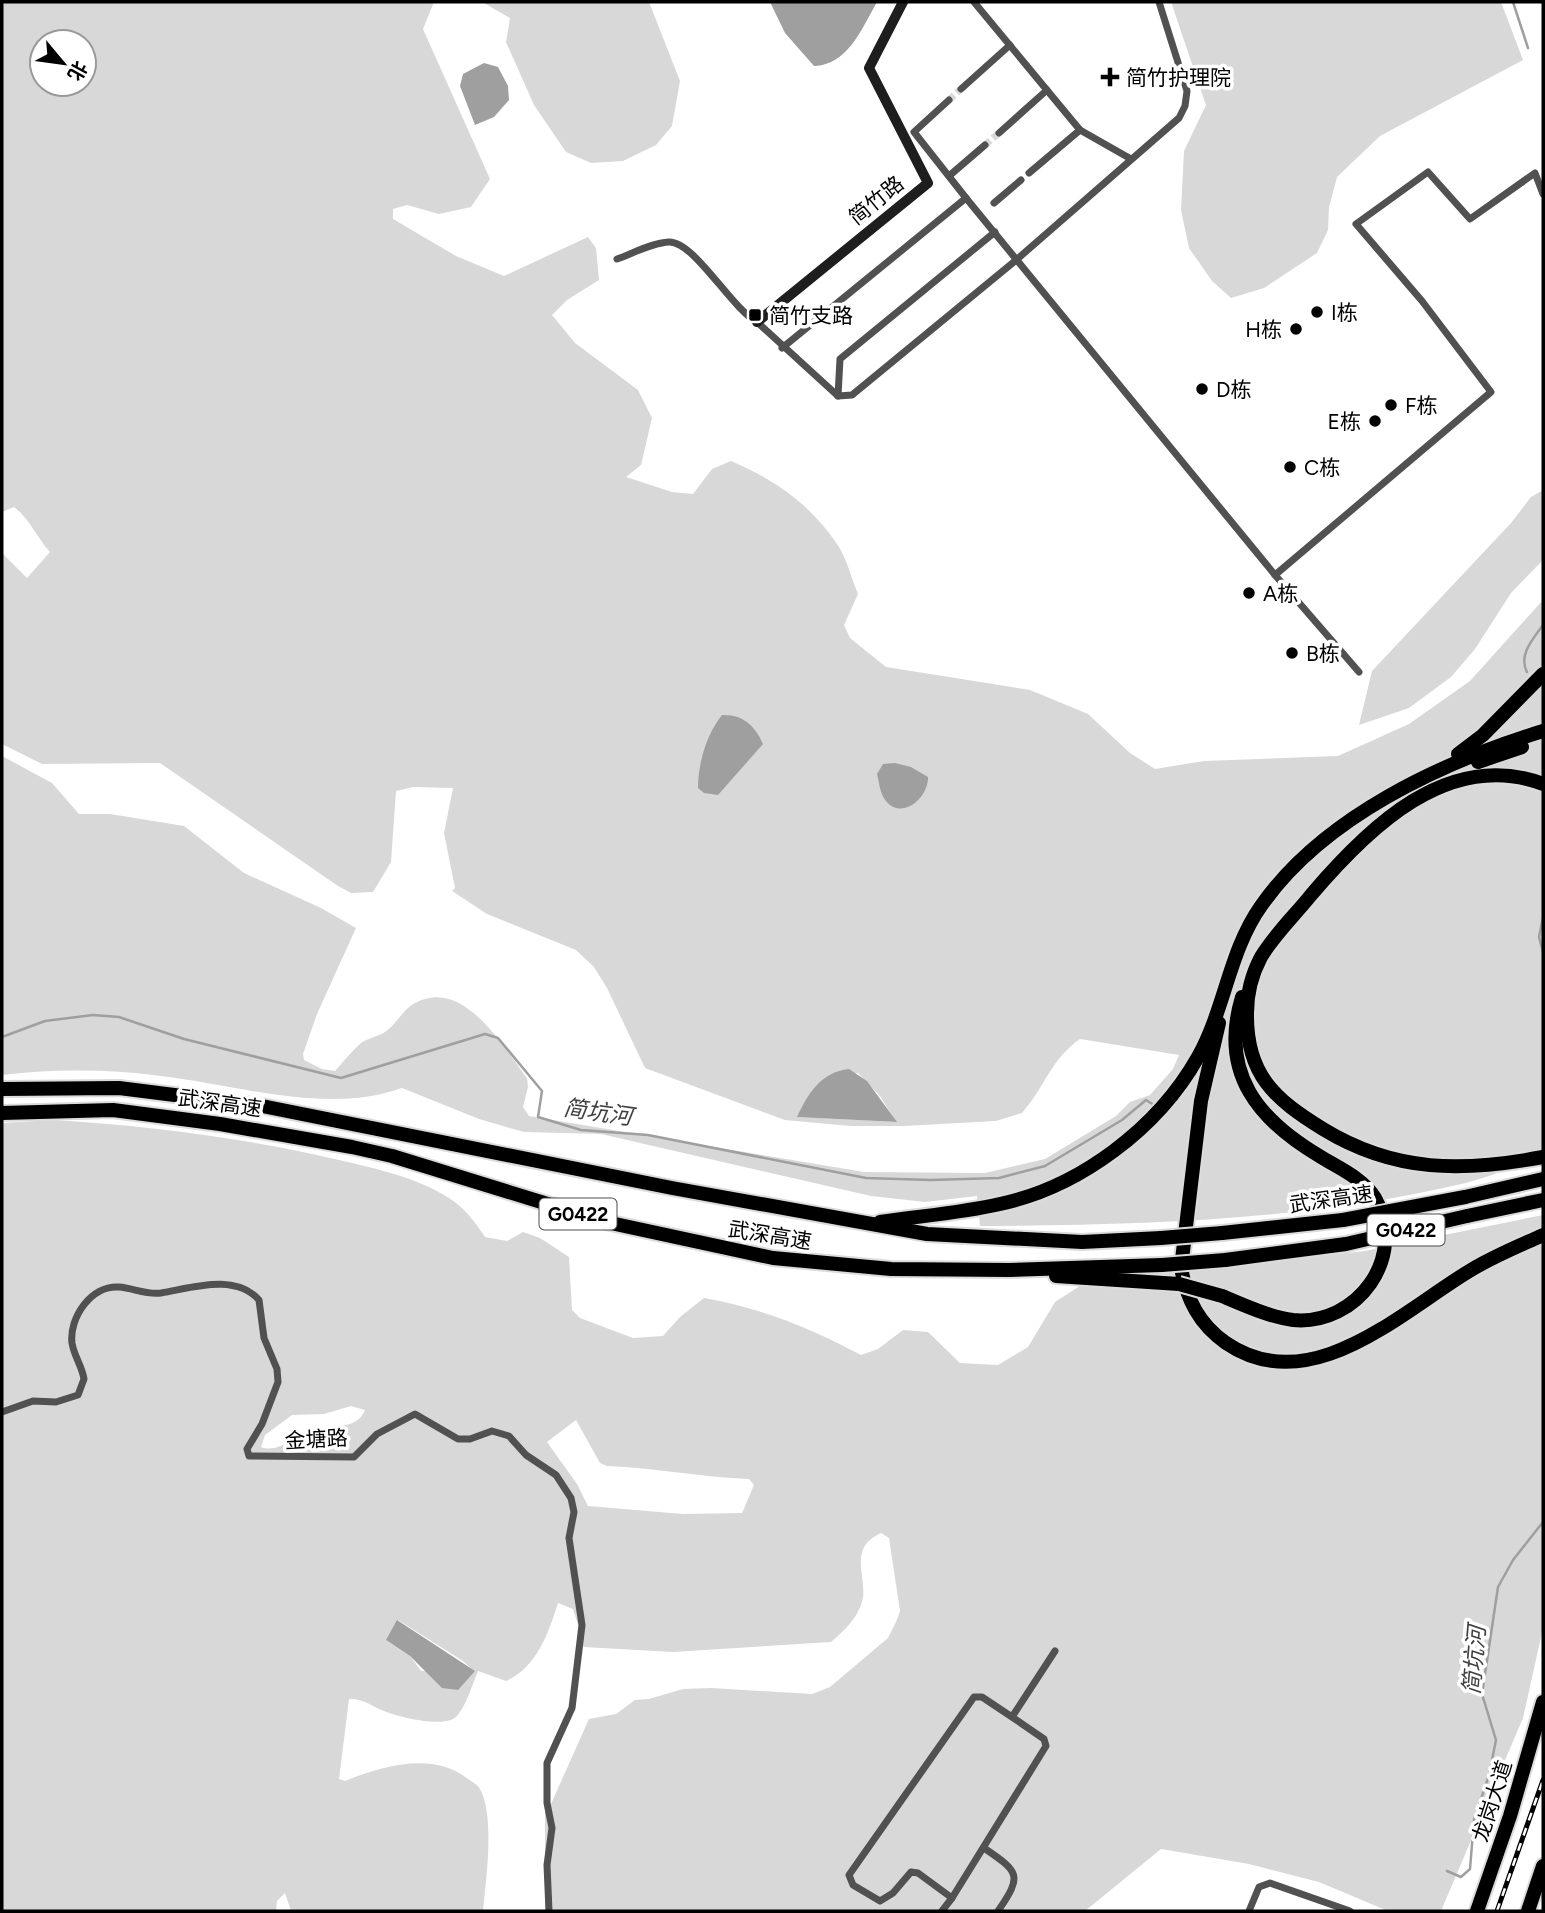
<svg xmlns="http://www.w3.org/2000/svg" width="1545" height="1913" font-family="Figtree,'Noto Sans SC',sans-serif">
<style>
.green{fill:#d8d8d8;fill-rule:evenodd}
.water{fill:#9f9f9f}
.lines{fill:none;stroke-linecap:round;stroke-linejoin:round}
.stream{stroke:#9f9f9f;stroke-width:2.5}
.street-tunnel{stroke:#d9d9d9;stroke-width:7;stroke-dasharray:7 3.5;stroke-linecap:butt}
.highway-casing{stroke:#dbdbdb;stroke-width:18}
.street{stroke:#515151;stroke-width:7}
.secondary{stroke:#1e1e1e;stroke-width:10}
.highway{stroke:#000;stroke-width:14}
.rail-casing{stroke:#000;stroke-width:5}
.rail{stroke:#fff;stroke-width:2.5;stroke-dasharray:8;stroke-linecap:butt}
.highway-bridge-casing{stroke:#dbdbdb;stroke-width:18;stroke-linecap:butt}
.highway-bridge{stroke:#000;stroke-width:14}
.poi-dot{fill:#000;stroke:#fff;stroke-width:2.5}
.labels{text-anchor:middle;dominant-baseline:central;stroke-width:7;stroke-linejoin:round;paint-order:stroke}
.shield{fill:#fff;stroke:#4c4c4c;stroke-width:2}
.shield-label{font-size:19px;font-weight:bold;fill:#000}
.poi-label{font-size:21px;fill:#000;stroke:#fff;text-anchor:start}
.street-label{font-size:21px;fill:#000;stroke:#fff}
.water-label{font-size:23px;font-style:italic;fill:#404040;stroke:#fff}
</style>
<rect width="100%" height="100%" fill="#fff"/>
<!-- green -->
<g class="green">
<path d="M2 2H434L423 29 490 179 471 207 439 214 407 205 393 209V219L456 256 504 276 588 237 596 248 599 280 567 300 552 315 575 343 638 390 652 418 641 465 626 477 672 492 693 494 712 469 731 461C774 479 811 505 837 544 847 558 851 578 858 594L844 625 850 638 886 667 1030 690 1088 714 1130 753 1155 769 1204 761 1338 756 1409 724 1470 681 1543 600V1156C1515 1166 1486 1179 1457 1185 1301 1221 1140 1225 980 1226L977 1196 925 1202 871 1196 601 1134 524 1132 479 1119 402 1088C327 1115 238 1085 161 1076 107 1069 55 1069 2 1075V756L52 783 79 814H110L184 826 244 873 321 908 356 928 317 1014 303 1054 304 1060 322 1069 335 1071C343 1062 352 1051 361 1043 370 1037 382 1036 390 1028 400 1019 404 1008 417 1002 464 979 503 1046 527 1078L528 1087 523 1107 529 1116 864 1172 985 1173 1045 1159 1116 1116 1130 1102 1150 1095 1173 1069 1179 1055 1080 1039C1050 1060 1045 1087 1022 1113L996 1121 904 1126H851L785 1120 645 1068 607 988 594 967 576 950 487 914 452 891 455 888 444 833 453 788 413 787 396 791 391 862 373 892 351 893 338 886 160 763 42 764 2 744V553L27 578 50 552C37 538 30 519 14 507L2 512ZM42 42H84V84H42ZM858 1073 880 1096 896 1122 798 1117C813 1082 820 1077 858 1073Z"/>
<polygon points="482,2 649,2 680,81 672,126 656,145 623,161 591,163 566,152 534,105 506,42 510,18"/>
<polygon points="1171,2 1501,2 1523,60 1380,136 1337,177 1329,207 1328,230 1317,253 1264,288 1231,298 1212,281 1189,248 1181,210 1184,151 1206,105"/>
<polygon points="1543,490 1543,560 1511,593 1475,649 1451,677 1409,708 1359,725 1372,671 1511,523 1531,497"/>
<path d="M54 1120C150 1126 245 1138 339 1160 377 1169 416 1177 449 1198 465 1208 475 1222 485 1237L507 1241 523 1232 540 1238 569 1257 572 1310 580 1318 633 1338 663 1336 680 1317 704 1298C761 1308 811 1328 861 1355L878 1349 903 1330 928 1332 960 1363 998 1365 1028 1347 1055 1302 1086 1282 1365 1251 1543 1215V1628L1523 1718 1441 1911H1388L1319 1882 1249 1864 1161 1849 1085 1911H545V1805L551 1804 589 1719 616 1714 635 1700 649 1699 683 1689 711 1688 812 1694 830 1687 888 1638 896 1622 900 1611 889 1538 881 1533C848 1548 866 1575 863 1597 860 1616 845 1630 831 1642L673 1652 584 1647 577 1640 579 1628 573 1609 558 1603C548 1634 537 1667 506 1681L478 1671C472 1685 467 1704 457 1716 445 1729 399 1717 384 1711 372 1706 362 1698 349 1699L339 1779 345 1781C382 1766 433 1751 468 1779 471 1781 478 1785 480 1789 495 1816 486 1880 483 1911H291L285 1893 277 1901 276 1911H2V1123ZM351 1406 365 1410C357 1431 329 1425 311 1430 296 1435 278 1454 261 1447L265 1435 292 1415 324 1414ZM576 1420 600 1463 607 1466C655 1468 701 1477 749 1479L754 1485 742 1513 683 1514 588 1506 577 1484 547 1442ZM398 1620 463 1661 474 1671H421L410 1656 387 1641Z"/>
</g>
<!-- water -->
<g class="water">
<path d="M770 2H877C862 28 848 65 814 66L785 33Z"/>
<polygon points="484,63 498,67 508,86 509,100 494,117 475,125 460,86 463,74"/>
<path d="M722 715C743 714 755 726 763 744L718 795 704 793 698 788C698 764 706 735 722 715Z"/>
<path d="M895 763 911 767 928 777C929 797 902 821 886 801 880 794 879 782 877 774L883 764Z"/>
<path d="M849 1069 867 1081 897 1122 797 1117C808 1093 821 1072 849 1069Z"/>
<polygon points="397,1620 475,1671 458,1690 442,1688 410,1656 386,1640"/>
</g>
<g class="lines">
<!-- stream -->
<g class="stream">
<polyline points="1513,2 1528,48"/>
<path d="M1527 672C1518 655 1533 639 1543 625"/>
<polyline points="1543,917 1539,937 1543,952"/>
<polyline points="2,1037 45,1021 93,1015 119,1017 184,1039 341,1078 485,1034 498,1038 542,1091 538,1117 581,1130 648,1135 866,1178 931,1180 999,1178 1045,1166 1122,1120 1146,1100 1154,1105"/>
<polyline points="1447,1871 1461,1877 1470,1869 1474,1820 1489,1775 1496,1740 1482,1694 1498,1587 1513,1560 1543,1522"/>
</g>
<!-- street-tunnel -->
<g class="street-tunnel">
<polyline points="949,100 961,89"/>
<polyline points="985,145 999,133"/>
</g>
<!-- highway casing -->
<g class="highway-casing">
<g id="highway">
<polyline points="1458,754 1483,735 1543,674"/>
<polyline points="1478,762 1522,747"/>
<path d="M1543 784C1448 748 1367 829 1311 895 1295 915 1274 935 1261 957 1252 974 1247 994 1247 1013 1246 1074 1274 1099 1323 1129 1395 1173 1463 1172 1543 1157"/>
<path d="M1219 1023 1201 1101 1181 1268C1187 1300 1199 1324 1226 1343 1311 1401 1402 1311 1471 1270 1494 1256 1519 1246 1543 1235"/>
<polyline points="2,1089 119,1088 262,1106 672,1188 927,1234 1082,1242 1161,1238"/>
<polyline points="2,1113 113,1110 220,1124 352,1147 392,1156 606,1222 773,1258 891,1269 1009,1270 1162,1265"/>
<polyline points="1465,1197 1543,1179"/>
<polyline points="1467,1216 1543,1200"/>
<path d="M880 1222C920 1216 961 1213 1000 1204 1080 1187 1158 1128 1198 1057 1225 1009 1229 951 1261 906 1323 817 1442 762 1543 731"/>
<polyline points="1222,1233 1343,1220"/>
<polyline points="1225,1260 1346,1244"/>
<polyline points="1056,1276 1179,1284"/>
<path d="M1222 1296C1244 1305 1269 1317 1293 1320 1357 1326 1408 1257 1375 1198 1364 1179 1339 1168 1321 1157 1258 1120 1219 1073 1242 997"/>
<polyline points="1477,1911 1510,1816 1543,1702"/>
<polyline points="1528,1911 1543,1866"/>
</g>
</g>
<!-- street -->
<g class="street">
<polyline points="974,2 1080,130 1131,159"/>
<polyline points="961,89 1010,45"/>
<polyline points="949,100 914,132 966,198"/>
<polyline points="999,133 1047,90"/>
<polyline points="1029,173 1080,130"/>
<polyline points="949,176 985,145"/>
<polyline points="994,203 1021,180"/>
<path d="M617 259C634 253 651 243 669 242 694 241 731 308 757 322L838 396 852 395 1015 261 1179 118 1185 106 1187 91 1159 2"/>
<polyline points="782,348 966,198 1275,575 1359,672"/>
<polyline points="838,396 840,359 995,232"/>
<polyline points="1275,575 1491,392 1422,301 1356,224 1428,172 1470,219 1535,173 1543,194"/>
<path d="M2 1412 33 1401 56 1402 78 1395 84 1379C82 1366 74 1356 72 1343 69 1318 91 1285 119 1287 133 1288 146 1295 161 1293 192 1288 235 1273 259 1300L264 1338 277 1369 278 1382 262 1424 247 1449 249 1456 354 1457 377 1434 415 1414 458 1439H470L492 1431 509 1436 526 1455 556 1475 571 1498 574 1512 569 1538 582 1625 572 1708 547 1763V1803L552 1828 547 1865 549 1911"/>
<polyline points="1012,1717 1044,1739 1046,1746 952,1898 918,1873 911,1872 893,1893 880,1901 853,1885 849,1875 974,1697 982,1697 1012,1717 1055,1651"/>
<path d="M984 1848C1019 1872 1023 1875 998 1911"/>
<polyline points="942,1911 952,1898"/>
<polyline points="1249,1911 1259,1887 1270,1883 1350,1911"/>
</g>
<!-- secondary -->
<polyline class="secondary" points="757,322 928,183 869,68 903,2"/>
<!-- highway -->
<use href="#highway" class="highway"/>
<!-- rail casing -->
<g class="rail-casing">
<polyline id="rail" points="1497,1911 1543,1780"/>
</g>
<!-- rail -->
<use href="#rail" class="rail"/>
<!-- highway-bridge casing -->
<g class="highway-bridge-casing">
<g id="highway-bridge">
<polyline points="1343,1220 1465,1197"/>
<polyline points="1161,1238 1222,1233"/>
<polyline points="1346,1244 1467,1216"/>
<polyline points="1162,1265 1225,1260"/>
<polyline points="1179,1284 1222,1296"/>
</g>
</g>
<!-- highway-bridge -->
<use href="#highway-bridge" class="highway-bridge"/>
</g>
<!-- markers -->
<g class="poi-dot">
<path d="M1106.5 66.5h7v7h7v7h-7v7h-7v-7h-7v-7h7z"/>
<circle cx="1317" cy="312" r="7"/>
<rect x="748" y="308" width="14" height="14" rx="3.5"/>
<circle cx="1296" cy="329" r="7"/>
<circle cx="1202" cy="389" r="7"/>
<circle cx="1391" cy="405" r="7"/>
<circle cx="1375" cy="421" r="7"/>
<circle cx="1290" cy="467" r="7"/>
<circle cx="1249" cy="593" r="7"/>
<circle cx="1292" cy="653" r="7"/>
</g>
<g class="labels">
<!-- shield labels -->
<g class="shield">
<rect x="539.5" y="1198.5" width="77" height="31" rx="5"/>
<rect x="1367.5" y="1214.5" width="77" height="31" rx="5"/>
</g>
<g class="shield-label">
<text x="578" y="1214">G0422</text>
<text x="1406" y="1230">G0422</text>
</g>
<!-- poi labels -->
<g class="poi-label">
<text x="1126" y="77">简竹护理院</text>
<text x="1331" y="312">I栋</text>
<text x="769" y="315">简竹支路</text>
<text x="1282" y="329" text-anchor="end">H栋</text>
<text x="1216" y="389">D栋</text>
<text x="1405" y="405">F栋</text>
<text x="1361" y="421" text-anchor="end">E栋</text>
<text x="1304" y="467">C栋</text>
<text x="1263" y="593">A栋</text>
<text x="1306" y="653">B栋</text>
</g>
<!-- street labels -->
<g class="street-label">
<text transform="translate(876 200) rotate(-39)">简竹路</text>
<text transform="translate(220 1103) rotate(8)">武深高速</text>
<text transform="translate(1331 1199) rotate(-8)">武深高速</text>
<text transform="translate(770 1235) rotate(9)">武深高速</text>
<text transform="translate(316 1439) rotate(-3)">金塘路</text>
<text transform="translate(1492 1801) rotate(-72)">龙岗大道</text>
</g>
<!-- water labels -->
<g class="water-label">
<text transform="translate(598 1112) rotate(8)">简坑河</text>
<text transform="translate(1474 1660) rotate(-85)">简坑河</text>
</g>
</g>
<!-- border -->
<rect width="1545" height="1913" fill="none" stroke="#000000" stroke-width="7"/>
<!-- north arrow -->
<g transform="translate(63 63) rotate(119)"><circle r="33" fill="#ffffff" stroke="#999999" stroke-width="2"/>
<path d="M0-5L12 26L0 18L-12 26Z" fill="#000000"/>
<text y="-10" font-size="19" font-weight="bold" text-anchor="middle" fill="#000000">北</text>
</g>
</svg>
